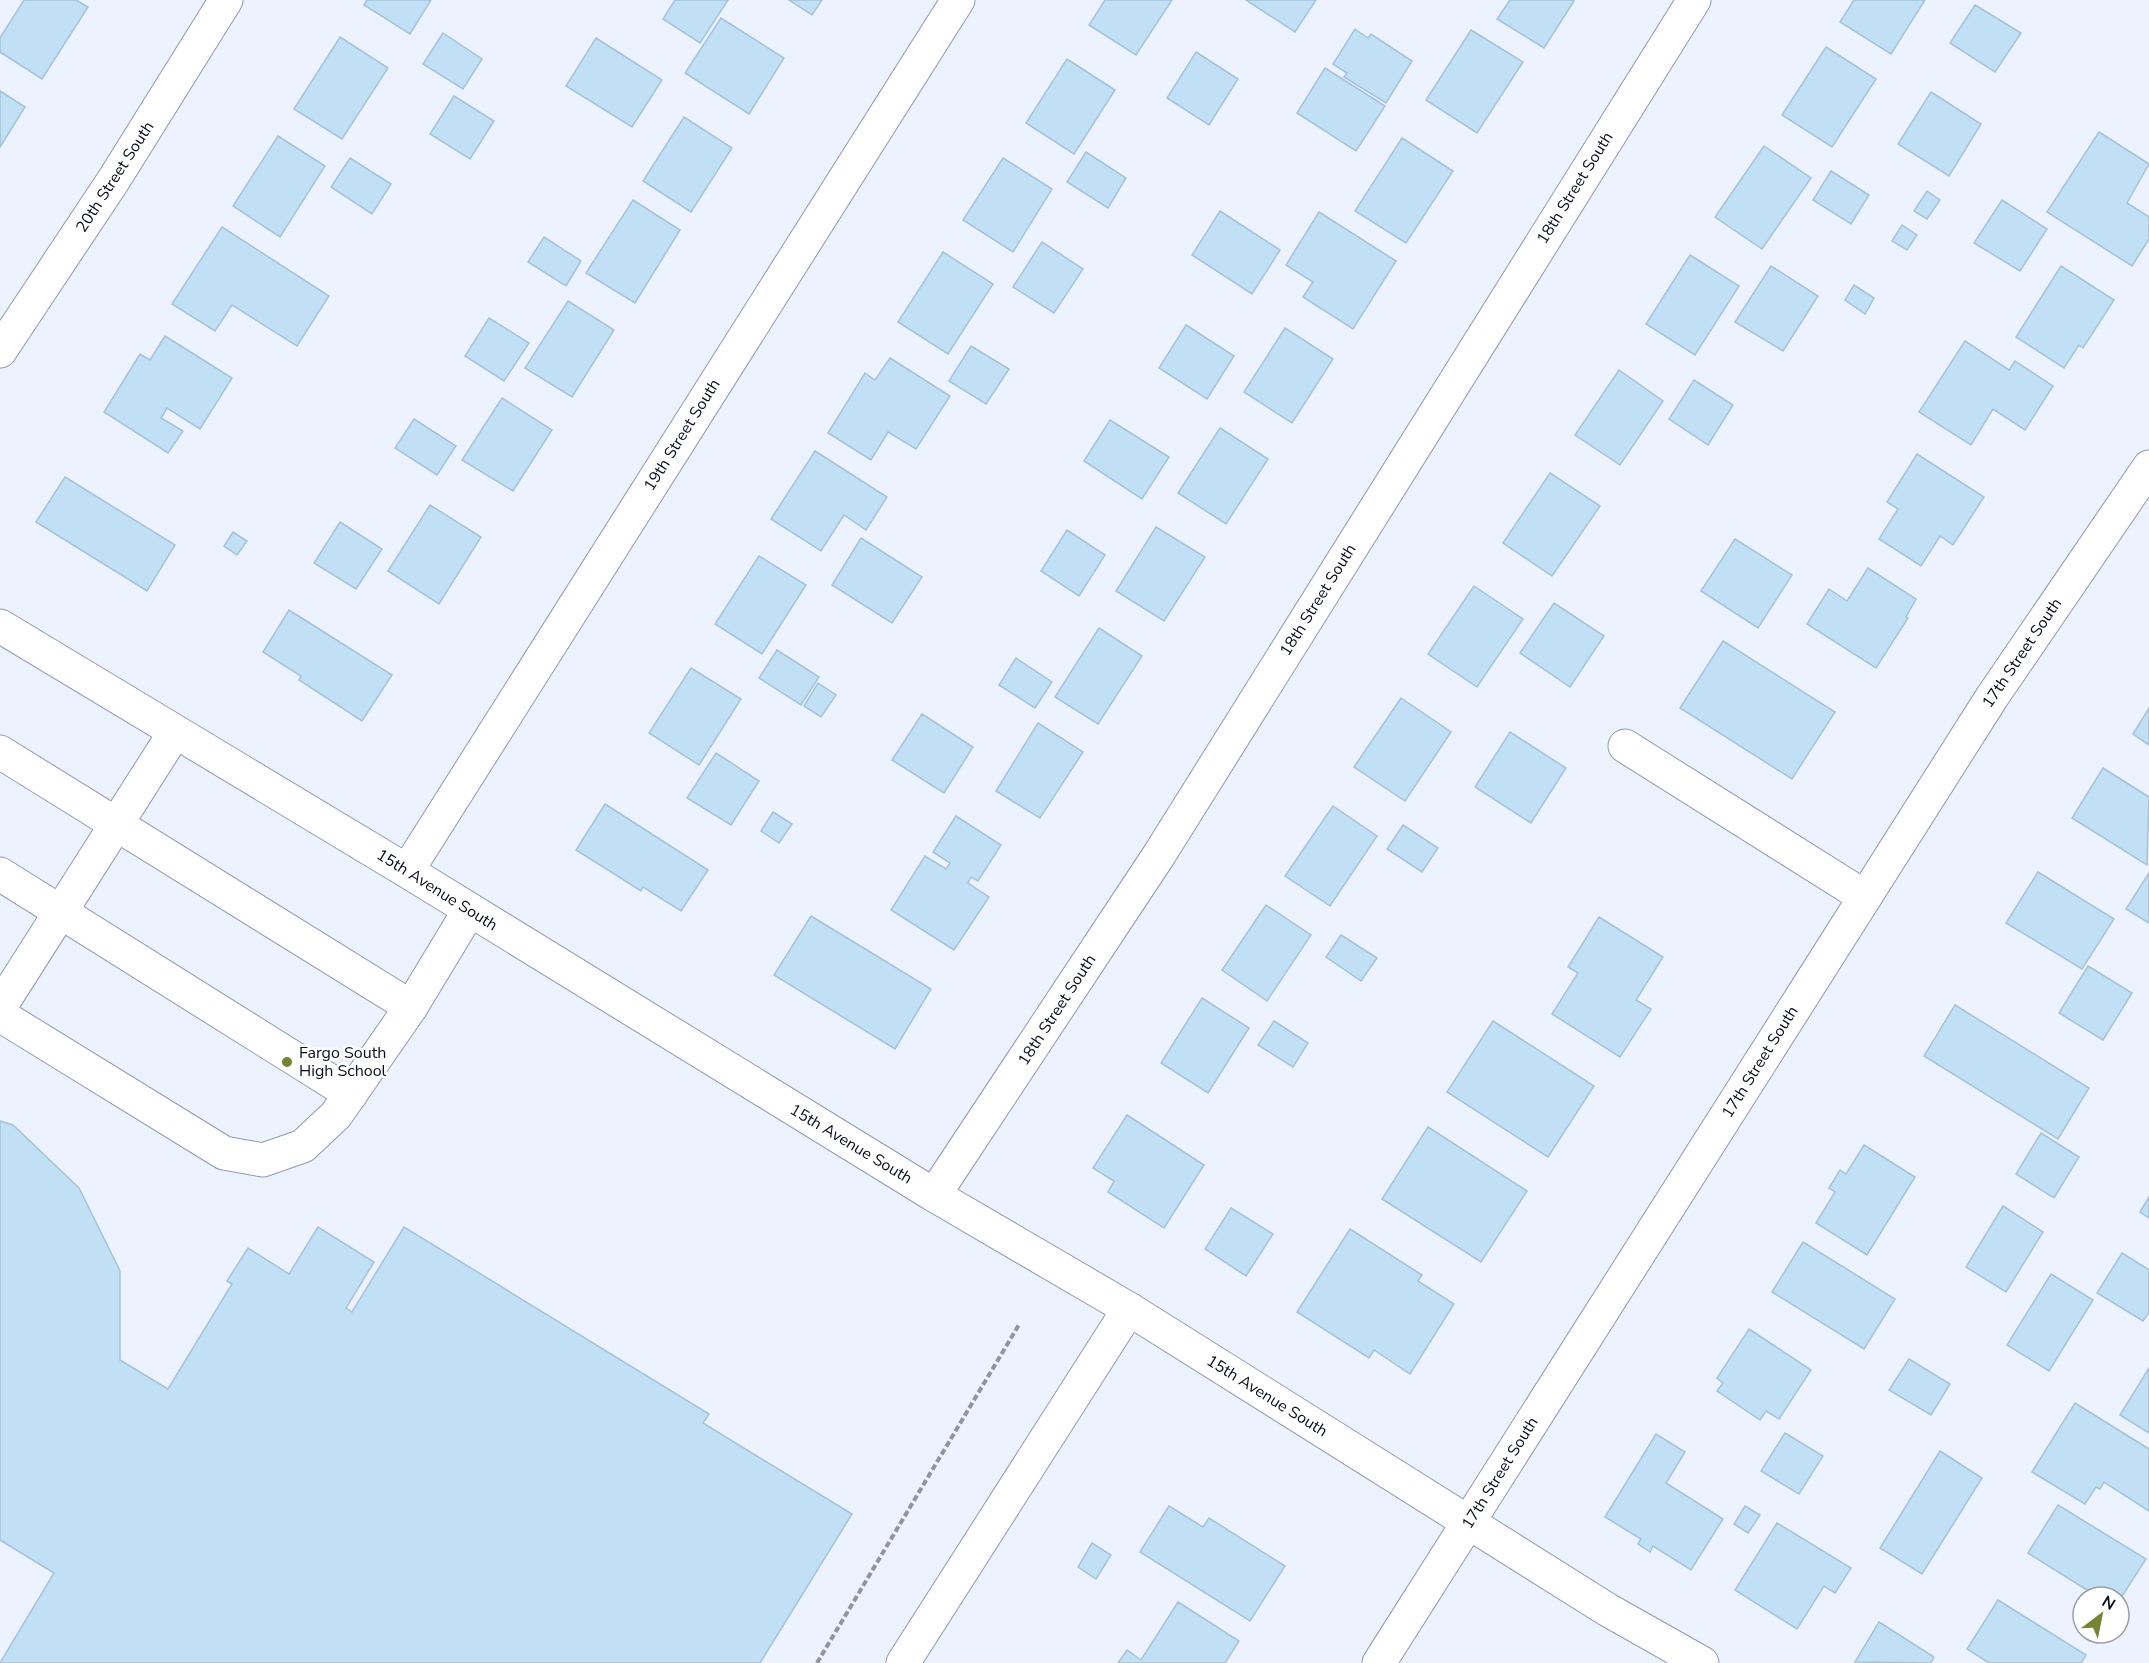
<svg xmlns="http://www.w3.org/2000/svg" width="2149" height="1663" font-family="'Nunito Sans',sans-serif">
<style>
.building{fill:#c1dff5;stroke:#a5c3d8;stroke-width:1.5}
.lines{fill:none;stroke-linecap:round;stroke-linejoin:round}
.minor-casing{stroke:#8e99b6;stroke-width:35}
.path{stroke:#8f94a0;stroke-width:4;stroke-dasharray:6 3;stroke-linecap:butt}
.minor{stroke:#fff;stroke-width:33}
.poi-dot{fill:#748433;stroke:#fff;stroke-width:2}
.labels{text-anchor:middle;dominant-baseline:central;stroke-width:5;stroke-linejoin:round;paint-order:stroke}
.street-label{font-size:16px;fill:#080c16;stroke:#fff}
.poi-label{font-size:16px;fill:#080c16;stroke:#fff;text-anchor:start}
</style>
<rect width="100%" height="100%" fill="#edf2ff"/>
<!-- building -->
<g class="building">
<polygon points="24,0 76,0 88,7 42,79 0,52 0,38"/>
<polygon points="367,0 431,0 410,34 364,5"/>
<polygon points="675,0 728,0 700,43 663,19"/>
<polygon points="789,0 822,0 812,15"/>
<polygon points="1105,0 1172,0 1136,55 1089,25"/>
<polygon points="1246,0 1316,0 1295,32"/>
<polygon points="1510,0 1573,0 1574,1 1544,48 1497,19"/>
<polygon points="1854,0 1925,0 1891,54 1840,22"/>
<polygon points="1975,5 2021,33 1995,72 1950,43"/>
<polygon points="721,18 784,58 749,114 685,73"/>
<polygon points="1355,29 1368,38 1371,34 1412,61 1386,103 1344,77 1347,73 1333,64"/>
<polygon points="1471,30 1523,62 1477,133 1426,100"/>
<polygon points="443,33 482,59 463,89 423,64"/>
<polygon points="340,37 388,68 342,139 294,109"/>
<polygon points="596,38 662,80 632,127 566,86"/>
<polygon points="1826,47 1876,79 1832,147 1782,115"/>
<polygon points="1196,52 1238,79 1209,125 1167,98"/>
<polygon points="1067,59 1115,90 1074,154 1026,123"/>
<polygon points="1325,68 1385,106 1356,151 1297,113"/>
<polygon points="0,91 25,107 0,147"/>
<polygon points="1931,92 1981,124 1949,176 1898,144"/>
<polygon points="454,96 494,121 470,159 430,134"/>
<polygon points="684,117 732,148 691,212 643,181"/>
<polygon points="2099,132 2149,164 2127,203 2149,217 2149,239 2132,266 2047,212"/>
<polygon points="278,136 325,166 280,237 233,206"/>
<polygon points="1402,138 1453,171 1406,243 1355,211"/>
<polygon points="1764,146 1811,178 1762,249 1715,217"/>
<polygon points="1086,152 1126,178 1108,208 1067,182"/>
<polygon points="350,158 391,184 372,214 331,187"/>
<polygon points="1003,158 1052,189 1013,252 963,220"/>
<polygon points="1831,171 1869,195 1851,224 1813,200"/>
<polygon points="1927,191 1940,200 1927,219 1914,211"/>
<polygon points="633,200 680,230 635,303 586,273"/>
<polygon points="2002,200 2047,229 2020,271 1974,243"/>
<polygon points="1220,211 1280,250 1252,294 1192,255"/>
<polygon points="1319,212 1396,261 1353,329 1303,297 1313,282 1286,265"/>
<polygon points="1902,225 1917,235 1907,250 1892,241"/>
<polygon points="222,227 329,296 297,346 232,305 215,331 172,304"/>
<polygon points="544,237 581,261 566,286 528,262"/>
<polygon points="1042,242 1083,269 1054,313 1013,287"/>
<polygon points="943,252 993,284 948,354 898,322"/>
<polygon points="1690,255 1739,286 1695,355 1646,324"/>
<polygon points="1771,266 1818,296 1783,351 1735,322"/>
<polygon points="2061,266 2114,300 2083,348 2079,345 2064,368 2016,337"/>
<polygon points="1854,285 1874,298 1865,314 1845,300"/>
<polygon points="568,301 614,330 572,397 525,368"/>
<polygon points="489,318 529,343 504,381 465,356"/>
<polygon points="1186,325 1234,356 1207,399 1159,368"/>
<polygon points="1285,328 1333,359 1292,423 1244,392"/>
<polygon points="165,336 232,378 200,429 167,408 161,418 183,431 168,453 104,412 140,354 150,360"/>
<polygon points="1965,341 2009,370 2015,361 2053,386 2025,430 1993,409 1971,445 1919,412"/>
<polygon points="971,346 1009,369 986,404 949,381"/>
<polygon points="890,358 950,396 916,449 888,432 871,460 828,433 865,373 875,380"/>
<polygon points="1619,370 1663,401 1620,465 1575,435"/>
<polygon points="1694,380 1733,405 1708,445 1669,419"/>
<polygon points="502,398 552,430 513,491 462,460"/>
<polygon points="414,419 456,446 437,475 395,448"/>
<polygon points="1110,420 1169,457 1142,499 1084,461"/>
<polygon points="1220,428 1268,459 1226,524 1178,493"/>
<polygon points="815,451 887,497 866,530 844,515 821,551 771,519"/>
<polygon points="1917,454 1984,497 1953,545 1940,536 1921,566 1879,539 1898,509 1887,502"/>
<polygon points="1550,473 1600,506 1552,576 1503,543"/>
<polygon points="65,477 175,545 147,591 36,522"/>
<polygon points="430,505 481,537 439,604 388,571"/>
<polygon points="340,522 382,549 356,589 314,563"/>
<polygon points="1156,527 1205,557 1164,621 1116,591"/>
<polygon points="1067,530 1105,555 1079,596 1041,571"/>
<polygon points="233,532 247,541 237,555 224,546"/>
<polygon points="861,538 922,577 892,623 832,585"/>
<polygon points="1735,539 1792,575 1758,628 1701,591"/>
<polygon points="759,556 806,585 762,654 715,624"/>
<polygon points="1868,568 1916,599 1906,617 1908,618 1876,668 1807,624 1829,589 1847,601"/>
<polygon points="1474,586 1523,619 1477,687 1428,654"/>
<polygon points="1554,603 1604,636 1570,687 1520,653"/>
<polygon points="289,610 392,675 362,721 299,680 301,676 263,652"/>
<polygon points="1099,628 1142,656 1098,724 1055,697"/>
<polygon points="1723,641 1835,712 1792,779 1680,708"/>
<polygon points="777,650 819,677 801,705 759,678"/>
<polygon points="1016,658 1052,682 1035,708 999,685"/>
<polygon points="691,668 741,699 699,765 649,733"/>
<polygon points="818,683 836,695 821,717 804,706"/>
<polygon points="1401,698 1451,732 1405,801 1354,767"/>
<polygon points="2149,708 2149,745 2133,734"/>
<polygon points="922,714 973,747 944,793 892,760"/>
<polygon points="1038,723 1083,752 1040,818 996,791"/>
<polygon points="1510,732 1566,768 1531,823 1475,787"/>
<polygon points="716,753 759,781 731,825 687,798"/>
<polygon points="2103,768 2149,797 2147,865 2072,818"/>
<polygon points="605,804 708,870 681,911 643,887 641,891 576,850"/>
<polygon points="1333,806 1377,836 1330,906 1285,876"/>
<polygon points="773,812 792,824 779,843 761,831"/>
<polygon points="956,816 1001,845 978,881 971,877 968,883 989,897 954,950 891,910 925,856 946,869 950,863 933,852"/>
<polygon points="1403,825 1438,848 1422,872 1387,849"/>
<polygon points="2038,872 2114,919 2082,969 2006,923"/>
<polygon points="2149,873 2149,923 2126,909"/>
<polygon points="1266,905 1311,935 1267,1001 1222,970"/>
<polygon points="811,916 931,989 895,1049 774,975"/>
<polygon points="1599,917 1663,957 1636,1000 1651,1009 1620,1057 1552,1014 1578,973 1568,967"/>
<polygon points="1341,935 1377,958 1361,981 1326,957"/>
<polygon points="2088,966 2132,993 2103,1040 2059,1013"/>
<polygon points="1202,998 1249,1028 1208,1093 1161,1063"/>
<polygon points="1955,1005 2089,1088 2058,1139 1924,1056"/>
<polygon points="1274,1021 1308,1043 1293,1067 1258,1045"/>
<polygon points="1493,1021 1594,1086 1548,1157 1447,1092"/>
<polygon points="1127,1115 1204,1165 1164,1228 1108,1192 1114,1181 1093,1168"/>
<polygon points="0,1121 13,1125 79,1188 120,1271 120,1360 168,1389 232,1284 227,1281 248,1248 289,1274 318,1227 374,1262 346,1308 352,1312 404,1227 709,1414 703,1423 852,1514 760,1663 0,1663 54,1573 0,1540"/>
<polygon points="1428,1127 1527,1191 1481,1262 1382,1199"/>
<polygon points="2041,1133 2079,1157 2054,1198 2016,1174"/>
<polygon points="1864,1145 1915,1177 1867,1255 1816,1223 1835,1192 1829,1188 1840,1170 1846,1174"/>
<polygon points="2149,1197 2149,1218 2140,1212"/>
<polygon points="2003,1206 2043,1232 2006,1292 1966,1267"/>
<polygon points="1231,1208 1273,1234 1246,1276 1205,1249"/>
<polygon points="1350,1229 1422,1275 1418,1281 1454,1304 1410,1374 1374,1350 1369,1358 1297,1312"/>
<polygon points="1803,1242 1895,1299 1864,1349 1772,1292"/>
<polygon points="2122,1253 2149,1270 2149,1312 2143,1321 2097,1293"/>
<polygon points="2051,1274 2093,1300 2049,1371 2007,1345"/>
<polygon points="1749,1329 1811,1370 1779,1419 1766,1411 1760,1420 1717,1391 1723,1383 1717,1378"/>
<polygon points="1909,1359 1950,1384 1931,1415 1889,1390"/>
<polygon points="2149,1368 2149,1433 2120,1415"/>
<polygon points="2075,1403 2149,1449 2149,1511 2104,1482 2100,1489 2096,1487 2085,1504 2032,1472"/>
<polygon points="1785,1433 1823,1456 1799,1494 1761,1471"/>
<polygon points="1656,1434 1685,1452 1666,1483 1723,1519 1691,1570 1653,1546 1650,1552 1638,1544 1641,1539 1605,1517"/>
<polygon points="1940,1451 1982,1478 1922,1574 1880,1548"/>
<polygon points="2058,1505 2146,1559 2119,1601 2119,1597 2098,1597 2028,1553"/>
<polygon points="1169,1506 1203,1527 1209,1518 1285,1566 1250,1621 1140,1552"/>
<polygon points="1745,1506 1760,1515 1748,1533 1734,1524"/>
<polygon points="1777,1523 1851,1568 1835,1593 1824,1586 1797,1629 1735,1590"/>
<polygon points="1092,1543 1111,1555 1096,1579 1078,1567"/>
<polygon points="1998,1600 2086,1655 2081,1663 1989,1663 1967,1649"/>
<polygon points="1178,1602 1239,1641 1225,1663 1118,1663 1127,1650 1141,1660"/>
<polygon points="1879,1622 1934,1657 1931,1663 1855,1662"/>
</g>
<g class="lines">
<!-- minor casing -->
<g class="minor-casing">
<g id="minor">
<polyline points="0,351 113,181 226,0"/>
<polyline points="0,626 407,871 934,1195 1129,1309 1608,1610 1702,1663"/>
<polyline points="1625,746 1865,897"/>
<polyline points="0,752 411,1007"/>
<polyline points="407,871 958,0"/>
<polyline points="0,874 351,1094"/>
<polyline points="0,1007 175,732"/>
<polyline points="0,1015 224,1153 263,1160 303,1146 336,1115 411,1007 469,911"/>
<polyline points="934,1195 1159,855 1694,0"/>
<polyline points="903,1663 1129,1309"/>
<polyline points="1379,1663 1992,697 2149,467"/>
</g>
</g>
<!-- path -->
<polyline class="path" points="817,1663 1020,1323"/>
<!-- minor -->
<use href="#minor" class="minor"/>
</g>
<!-- markers -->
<circle class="poi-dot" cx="287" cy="1062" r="6"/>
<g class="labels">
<!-- street labels -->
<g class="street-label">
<text transform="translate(115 177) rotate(-57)">20th Street South</text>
<text transform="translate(1575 188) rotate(-58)">18th Street South</text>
<text transform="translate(682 435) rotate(-58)">19th Street South</text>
<text transform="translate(1318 600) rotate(-58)">18th Street South</text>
<text transform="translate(2022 653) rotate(-56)">17th Street South</text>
<text transform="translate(437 890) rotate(32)">15th Avenue South</text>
<text transform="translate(1057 1010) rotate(-57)">18th Street South</text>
<text transform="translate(1760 1062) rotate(-58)">17th Street South</text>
<text transform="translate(851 1144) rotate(31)">15th Avenue South</text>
<text transform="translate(1267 1396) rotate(32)">15th Avenue South</text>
<text transform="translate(1500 1473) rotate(-58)">17th Street South</text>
</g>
<!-- poi labels -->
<g class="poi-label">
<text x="299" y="1053">Fargo South<tspan x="299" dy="18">High School</tspan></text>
</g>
</g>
<!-- north arrow -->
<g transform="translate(2101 1615) rotate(32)"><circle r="28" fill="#ffffff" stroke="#9c9ea2" stroke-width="1.5"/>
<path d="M0-4.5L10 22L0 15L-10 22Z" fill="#748433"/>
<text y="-9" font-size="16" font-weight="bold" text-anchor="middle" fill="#080c16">N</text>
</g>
</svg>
